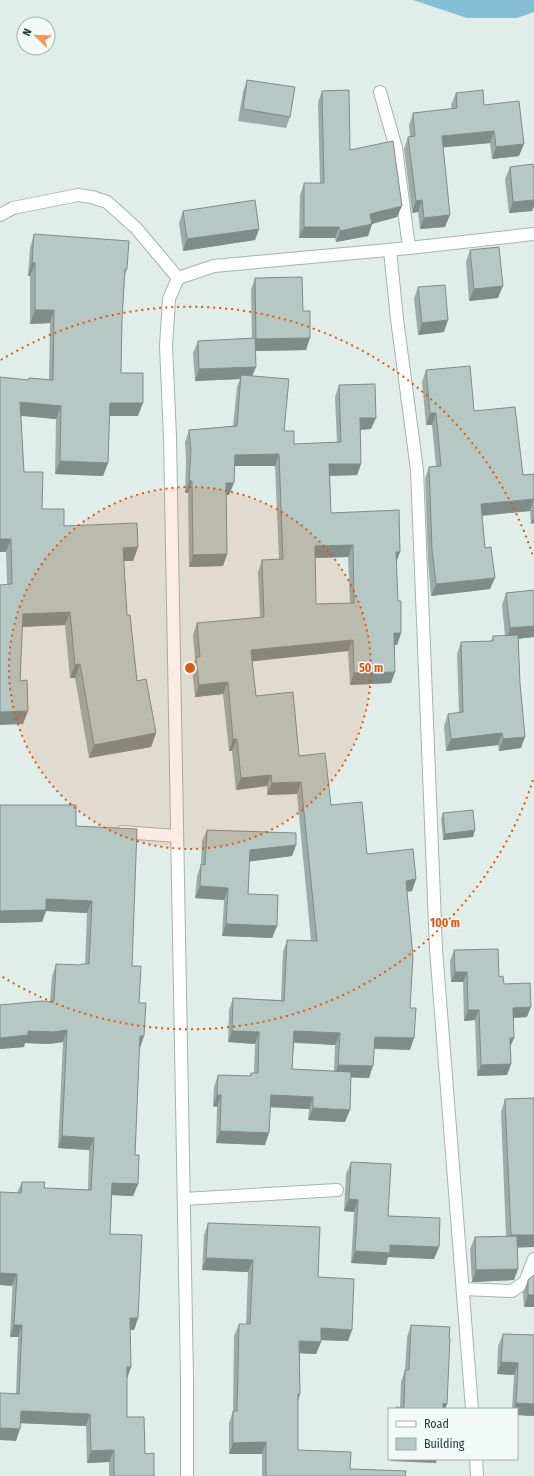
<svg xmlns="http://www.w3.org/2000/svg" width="534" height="1476" font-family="'Fira Sans Condensed',sans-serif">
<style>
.water{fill:#85bfd6}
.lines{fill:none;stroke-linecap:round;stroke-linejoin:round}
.minor-casing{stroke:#a3b5b1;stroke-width:14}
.minor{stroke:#fff;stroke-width:12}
.wall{fill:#9daca8;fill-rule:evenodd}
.shaded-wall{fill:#7f8c88}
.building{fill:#b6c8c3;stroke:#7f8c88;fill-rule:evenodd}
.ring{fill:none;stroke:#de580e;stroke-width:2;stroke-dasharray:2 4}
.centre{fill:#de580e;stroke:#f2f9f7;stroke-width:2}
.ring-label{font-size:12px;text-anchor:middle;font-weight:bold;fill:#de580e;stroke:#f2f9f7;stroke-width:3;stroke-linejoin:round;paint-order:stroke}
</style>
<rect width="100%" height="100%" fill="#e1ede9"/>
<!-- water -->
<polygon class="water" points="413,0 534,0 534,12 517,18 467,18"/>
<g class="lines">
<!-- minor casing -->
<g class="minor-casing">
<g id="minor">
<polyline points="380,92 396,148 409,248"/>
<polyline points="0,215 13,208 78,195 92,197 107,202 136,228 178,278"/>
<polyline points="390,250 397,319 417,470 436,949 472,1409"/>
<polyline points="122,832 177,836"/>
<polyline points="184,1199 337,1190"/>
<polyline points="463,1289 512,1291 525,1282 534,1259"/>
<polyline points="476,1459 477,1476"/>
<polyline points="187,1476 187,1380 170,437 166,346 169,299 178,278 214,266 409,248 534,234"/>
</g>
</g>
<!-- minor -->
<use href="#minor" class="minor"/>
</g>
<!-- wall -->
<g class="wall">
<polygon points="247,80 290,117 286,128 238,121 243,92"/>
<polygon points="322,91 350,150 397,217 372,224 368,236 336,242 335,238 299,238 300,195 304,183 320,183 318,102"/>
<polygon points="456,93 484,105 519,156 492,159 490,143 443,147 445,227 420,229 418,212 412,213 404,149 408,137 410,137 409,125 413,113 452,109 451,105"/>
<polygon points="510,167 534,172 534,206 532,211 509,213 505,179"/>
<polygon points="183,211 259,229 255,240 183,251 179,223"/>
<polygon points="34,234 127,269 125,275 122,319 121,373 138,416 109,416 108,463 103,476 55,474 56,419 21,416 24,472 42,509 64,526 138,547 133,561 124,561 127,615 137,681 156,733 151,747 89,758 75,678 70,678 65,625 22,627 20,681 23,724 7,585 6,552 0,377 28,380 29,378 49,380 50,323 30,324 30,276 28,276 30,248"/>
<polygon points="470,250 498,298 469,301 466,262"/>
<path d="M255 278 303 311 306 350 255 351 252 376 284 431 294 444 337 443 335 397 339 385 371 429 360 430 361 464 357 475 330 476 331 513 396 562 398 601 401 633 397 645H394L391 683 350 685 348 651 252 661 256 696 299 756 331 805 367 854 416 879 412 891 407 892 410 1008V1050L374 1049 369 1078 351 1077 345 1122 308 1120 309 1109 270 1107 265 1145 216 1143 217 1107 213 1106 214 1087 218 1075 250 1076 251 1073H254L255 1044 228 1042 229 1010 233 998 281 1000 283 952 287 940 311 941 297 794 267 795V786L236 790 232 751H229L223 694 195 697 192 669 195 660 193 635 197 623 260 617 258 572 262 560 279 559 275 466H234L229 495H226L227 554 223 566 189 567 188 493H185L186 461 185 442 189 430 233 426 237 387 240 379 195 381 193 353 198 341 252 339 251 290ZM348 557 350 603 316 604 315 558ZM294 1043 335 1045 334 1071 292 1069Z"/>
<polygon points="418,287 444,332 418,335 414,299"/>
<polygon points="426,370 474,411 523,475 534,474 534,523 531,524 530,511 482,516 490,589 431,596 428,561 425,478 429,467 436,466 432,425 426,425 422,382"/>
<polygon points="534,590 534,637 518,639 521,748 499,751 498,745 446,751 444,726 448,714 459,713 457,654 461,642 491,641 493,636 505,636 502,605 506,593"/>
<polygon points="0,805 76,826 132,966 139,1003 140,1048 139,1048 135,1155 138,1184 133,1196 112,1195 110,1234 138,1318 134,1330 130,1330 127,1379 127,1417 145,1454 154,1476 109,1476 109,1462 87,1463 86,1426 20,1423 16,1441 16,1394 18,1337 10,1337 17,1193 22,1182 44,1188 88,1190 89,1150 58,1148 63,1042 49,1044 25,1043 24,1047 0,1049 50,1001 52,976 56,964 80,965 81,964 85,964 87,913 46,911 42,922 0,923"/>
<polygon points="443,813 473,837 443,840 441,819"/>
<polygon points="207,830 296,845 292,856 249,861 248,894 277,926 272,938 222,936 224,900 195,898 197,876 201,864 202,841"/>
<polygon points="454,950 499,977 527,1017 514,1018 510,1048 511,1064 507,1075 477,1076 475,1020 464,1021 463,982 451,982 450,961"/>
<polygon points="534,1098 534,1247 518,1247 518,1269 514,1280 472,1282 470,1249 475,1237 506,1236 501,1112 505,1099"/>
<polygon points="351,1162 388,1216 439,1247 434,1259 388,1257 386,1265 351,1263 354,1212 344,1211 346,1174"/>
<polygon points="208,1223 318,1277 352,1330 348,1341 321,1340 321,1342 316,1354 300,1353 300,1394 298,1401 298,1450 350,1469 405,1476 262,1476 262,1454 229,1454 229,1423 233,1411 234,1336 239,1324 246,1324 248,1272 202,1270 204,1235"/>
<polygon points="534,1275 534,1307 524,1307 523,1292 528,1280"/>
<polygon points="411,1325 447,1404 445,1409 396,1409 396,1407 400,1408 401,1382 405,1370 407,1337"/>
<polygon points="503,1334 534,1335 534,1416 517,1415 517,1409 512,1409 514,1375 497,1374 498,1346"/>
</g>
<!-- shaded-wall -->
<g class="shaded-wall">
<polygon points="494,131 490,143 438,148 442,136"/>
<polygon points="524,144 519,156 492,159 496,147"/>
<polygon points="422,200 418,212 412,213 416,201"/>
<polygon points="534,200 534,206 532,211 509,213 513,202"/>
<polygon points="402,206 397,217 368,225 372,224 368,236 336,242 340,231 370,214"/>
<polygon points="450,215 445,227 420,229 424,218"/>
<polygon points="304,227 339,227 335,238 299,238"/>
<polygon points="259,229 255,240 183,251 187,239"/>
<polygon points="32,262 35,263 30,276 28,276"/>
<polygon points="503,286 498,298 469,301 474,289"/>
<polygon points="35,310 54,310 50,323 30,324"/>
<polygon points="448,320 444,332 418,335 422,323"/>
<polygon points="310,338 306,350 252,351 256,339"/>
<polygon points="256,367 251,379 241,375 240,379 195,381 199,369"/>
<polygon points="20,402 61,406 56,419 15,415"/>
<polygon points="110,403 143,403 138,416 105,416"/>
<polygon points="430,413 436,413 432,425 426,425"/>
<polygon points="360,418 376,418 371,429 355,430"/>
<polygon points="279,454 275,466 230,466 235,455"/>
<polygon points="60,461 108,463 103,476 55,474"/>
<polygon points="329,464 361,464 357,475 325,476"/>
<polygon points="189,481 192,481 188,493 185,493"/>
<polygon points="226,483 234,483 229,495 222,495"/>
<polygon points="534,499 530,511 476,516 481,504"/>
<polygon points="534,516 534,523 531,524"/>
<polygon points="0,539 11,539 6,552 0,552"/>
<polygon points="353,545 348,557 310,558 315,546"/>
<polygon points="138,547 133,561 118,561 123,548"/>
<polygon points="396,552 400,552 396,563"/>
<polygon points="227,554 223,566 189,567 193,555"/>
<polygon points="495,578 490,589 431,596 436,584"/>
<polygon points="70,612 65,625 18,627 23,614"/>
<polygon points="534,626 534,637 506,640 510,628"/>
<polygon points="394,633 401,633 397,645 390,645"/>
<polygon points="353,640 348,651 247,662 251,650"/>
<polygon points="80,664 75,678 70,678 75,665"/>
<polygon points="395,672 391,683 350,685 354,673"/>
<polygon points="228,682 223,694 195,697 199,685"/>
<polygon points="28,711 23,724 0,725 0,712"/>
<polygon points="156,733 151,747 89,758 94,745"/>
<polygon points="502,733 498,745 446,751 451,739"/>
<polygon points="525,737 521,748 499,751 503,739"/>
<polygon points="233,739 237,739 232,751 229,751"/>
<polygon points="271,775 267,786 236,790 241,778"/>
<polygon points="301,782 297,794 267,795 272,783"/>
<polygon points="475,830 473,837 443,840 445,834"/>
<polygon points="296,845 292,856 246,862 250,850"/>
<polygon points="416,879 412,891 401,892 406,881"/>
<polygon points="200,886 228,888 224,900 195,898"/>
<polygon points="46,899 92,901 87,913 46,911 42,922 0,923 0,911"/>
<polygon points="226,924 277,926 272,938 222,936"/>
<polygon points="455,972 467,972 463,982 451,982"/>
<polygon points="531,1007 527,1017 510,1018 513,1008"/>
<polygon points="468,1010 479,1010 475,1020 464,1021"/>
<polygon points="67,1030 63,1042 49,1044 25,1043 24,1047 0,1049 0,1038 28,1031"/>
<polygon points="232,1031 259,1032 255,1044 228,1042"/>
<polygon points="294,1031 340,1033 335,1045 290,1042"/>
<polygon points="140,1036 144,1036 140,1048 135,1048"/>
<polygon points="375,1037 414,1038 410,1050 370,1048"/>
<polygon points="510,1038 514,1038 510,1048"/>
<polygon points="511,1064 507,1075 477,1076 481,1065"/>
<polygon points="338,1065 373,1066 369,1078 334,1077"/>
<polygon points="217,1095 221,1095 217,1107 213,1106"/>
<polygon points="271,1095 313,1097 309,1109 266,1107"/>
<polygon points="313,1108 350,1110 345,1122 308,1120"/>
<polygon points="220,1131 269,1133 265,1145 216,1143"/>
<polygon points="62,1136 94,1138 89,1150 58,1148"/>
<polygon points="112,1183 138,1184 133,1196 108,1195"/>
<polygon points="349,1199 358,1200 354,1212 344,1211"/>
<polygon points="511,1235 534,1235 534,1247 506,1248"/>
<polygon points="390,1245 439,1247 434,1259 388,1257 386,1265 351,1263 355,1251"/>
<polygon points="206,1258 253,1260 248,1272 202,1270"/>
<polygon points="518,1269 514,1280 472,1282 476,1270"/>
<polygon points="0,1273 17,1274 12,1286 0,1285"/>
<polygon points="528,1295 534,1295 534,1307 524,1307"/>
<polygon points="130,1318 138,1318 134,1330 125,1330"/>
<polygon points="14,1325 22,1325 18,1337 10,1337"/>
<polygon points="321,1328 352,1330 348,1341 317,1340"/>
<polygon points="299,1341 321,1342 316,1354 295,1353"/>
<polygon points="501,1362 518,1363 514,1375 497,1374"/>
<polygon points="127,1367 131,1367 127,1379"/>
<polygon points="298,1394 300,1394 296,1406"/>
<polygon points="443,1403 447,1404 445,1409 441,1409"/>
<polygon points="516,1403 534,1404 534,1416 517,1415 517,1409 514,1409"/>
<polygon points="21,1411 90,1414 86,1426 16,1423"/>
<polygon points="0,1428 20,1429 16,1441 0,1440"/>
<polygon points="266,1442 262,1454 229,1454 233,1443"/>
<polygon points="114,1450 109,1462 87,1463 91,1451"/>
<polygon points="391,1459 437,1459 436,1463 390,1461"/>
</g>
<!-- building -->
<g class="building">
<polygon points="247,80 295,87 290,117 243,109"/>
<polygon points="349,90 350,150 393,141 402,206 370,214 372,224 340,231 339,227 304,227 304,183 324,183 322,91"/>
<polygon points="483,90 484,105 519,101 524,144 496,147 494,131 442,136 450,215 424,218 422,200 416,201 408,137 415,136 413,113 457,108 456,93"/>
<polygon points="533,164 534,172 534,200 513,202 510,167"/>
<polygon points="255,200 259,229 187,239 183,211"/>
<polygon points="34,234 129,241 127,269 125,269 122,319 121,373 143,373 143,403 110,403 108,463 60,461 61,406 20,402 24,472 43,472 42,509 64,509 64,526 137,523 138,547 123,548 127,615 130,615 137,681 146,679 156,733 94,745 80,664 75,665 70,612 23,614 20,681 27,680 28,711 0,712 0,585 12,584 11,539 0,539 0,377 28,380 29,378 53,380 54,310 35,310 35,263 32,262"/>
<polygon points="499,247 503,286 474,289 470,250"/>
<polygon points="302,277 303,311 310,311 310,338 256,339 255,278"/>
<polygon points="445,285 448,320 422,323 418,287"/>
<polygon points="255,338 256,367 199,369 198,341"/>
<polygon points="470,366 474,411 515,407 523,475 534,474 534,499 481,504 485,548 491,547 495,578 436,584 432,549 429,467 441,466 436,413 430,413 426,370"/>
<path d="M241 375 289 379 284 431H294V444L341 442 339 385 375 384 376 418H360L361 464H329L331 513 399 510 400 552H396L398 601H401V633H394L395 672 354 673 353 640 251 650 256 696 293 692 299 756 325 753 331 805 362 802 367 854 413 849 416 879 406 881 413 957 410 1008H416L414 1038 375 1037 373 1066 338 1065 340 1033 294 1031 292 1069 351 1072 350 1110 313 1108V1097L271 1095 269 1133 220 1131 221 1095H217L218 1075 251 1076V1073H258L259 1032 232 1031 233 998 284 1001 287 940 317 941 301 782 272 783 271 775 241 778 237 739H233L228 682 199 685 196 657H200L197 623 264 617 262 560 283 559 279 454 235 455 234 483H226L227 554 193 555 192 481H189L191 450 189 430 237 426ZM353 545 354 603 316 604 315 546Z"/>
<polygon points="534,590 534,626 510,628 506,593"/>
<polygon points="518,635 520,683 525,737 503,739 502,733 451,739 448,714 463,712 461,642 493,641 493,636"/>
<polygon points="0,805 76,805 76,826 137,829 132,966 141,966 139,1003 146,1003 144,1036 140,1036 135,1155 139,1155 138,1184 112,1183 110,1234 142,1235 138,1318 130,1318 131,1367 127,1367 127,1417 144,1417 145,1454 154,1453 154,1476 114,1476 114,1450 91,1451 90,1414 21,1411 20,1429 0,1428 0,1393 19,1394 22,1325 14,1325 17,1274 0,1273 0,1192 21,1193 22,1182 45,1182 44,1188 91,1190 94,1138 62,1136 67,1030 53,1032 28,1031 28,1035 0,1038 0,1005 42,1001 54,1002 56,964 80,965 81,964 89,964 92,901 46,899 46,910 0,911"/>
<polygon points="473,810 475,830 445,834 443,813"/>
<polygon points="207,830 296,833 296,845 250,850 248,894 278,895 277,926 226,924 228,888 200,886 201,864 205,865"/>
<polygon points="498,949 499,977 503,976 504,984 530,983 531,1007 513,1008 514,1038 510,1038 511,1064 481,1065 479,1010 468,1010 467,972 455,972 454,950"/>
<polygon points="534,1098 534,1235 511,1235 505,1099"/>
<polygon points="351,1162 391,1164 388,1216 440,1218 439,1247 390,1245 390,1253 355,1251 358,1200 349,1199"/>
<polygon points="208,1223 320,1227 318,1277 354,1279 352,1330 321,1328 321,1342 299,1341 300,1394 298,1394 298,1450 351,1452 350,1469 406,1471 405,1476 266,1476 266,1442 233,1443 233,1411 237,1411 239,1324 250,1324 253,1260 206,1258"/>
<polygon points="517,1236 518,1269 476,1270 475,1237"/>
<polygon points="534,1275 534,1295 528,1295 528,1280"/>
<polygon points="411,1325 450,1327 449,1338 450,1338 447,1404 443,1403 443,1409 396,1409 396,1407 404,1408 405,1370 409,1370"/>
<polygon points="503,1334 534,1335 534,1404 516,1403 518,1363 501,1362"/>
</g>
<!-- distance rings -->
<circle cx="190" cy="668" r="181" fill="#de580e" fill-opacity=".12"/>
<g class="ring">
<circle cx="190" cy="668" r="181"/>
<path d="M533 780A361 361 0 0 1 1 976M1 360A361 361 0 0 1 533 556"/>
</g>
<circle cx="190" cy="668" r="6" class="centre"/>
<g class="ring-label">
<text x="371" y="672">50 m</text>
<text x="445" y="927">100 m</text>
</g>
<!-- legend -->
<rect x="388" y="1408" width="130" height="52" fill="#f2f9f7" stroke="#9eafac"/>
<rect x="396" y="1421" width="20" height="6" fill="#ffffff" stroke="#9eafac"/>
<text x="424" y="1428" font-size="12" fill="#203f3b">Road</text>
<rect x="396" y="1438" width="20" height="12" fill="#b6c8c3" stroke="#9eafac"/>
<text x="424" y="1448" font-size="12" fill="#203f3b">Building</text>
<!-- north arrow -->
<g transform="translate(36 36) rotate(293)"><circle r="19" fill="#f2f9f7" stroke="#9eafac"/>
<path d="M0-3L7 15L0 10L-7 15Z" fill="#fd9150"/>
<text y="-6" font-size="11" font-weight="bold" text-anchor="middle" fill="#203f3b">N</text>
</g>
</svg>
